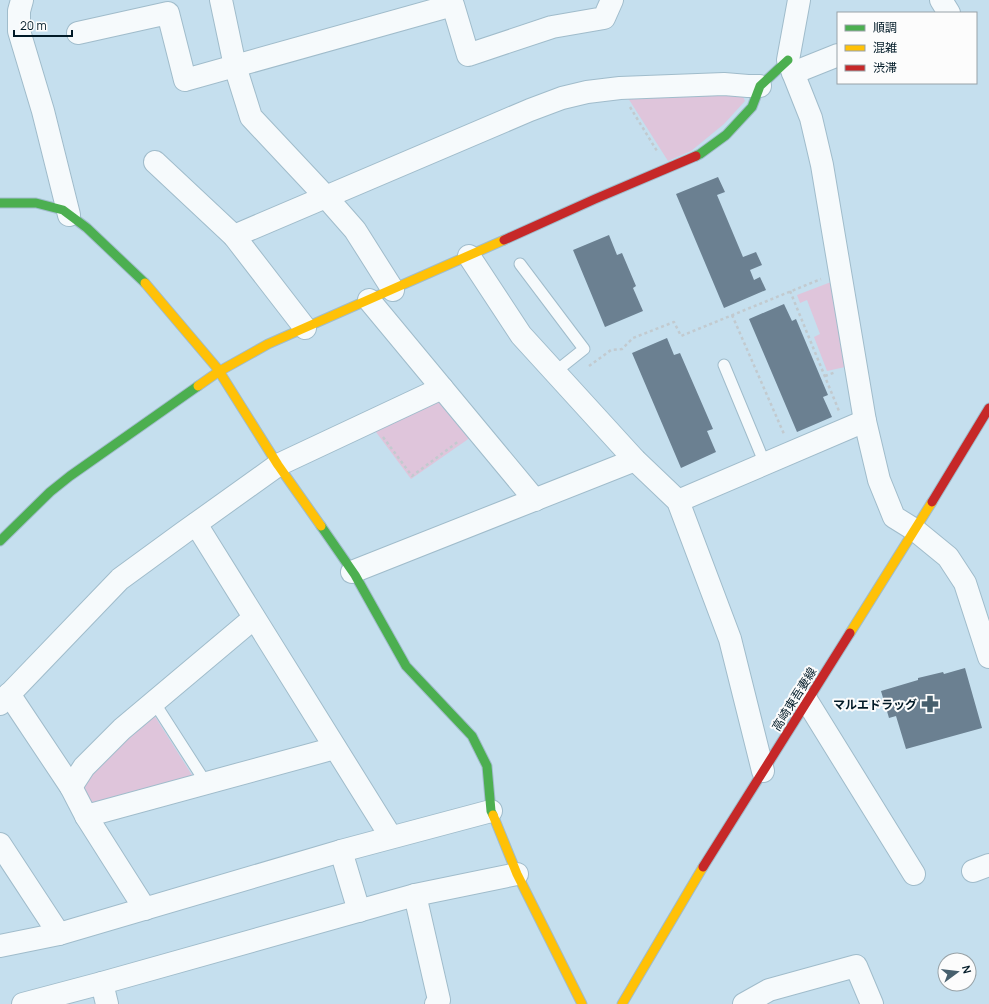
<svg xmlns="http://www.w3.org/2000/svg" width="989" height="1004" font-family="Manrope,'Noto Sans JP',sans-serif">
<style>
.green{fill:#dfc5db}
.building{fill:#6b8091}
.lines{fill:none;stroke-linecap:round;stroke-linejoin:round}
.lane-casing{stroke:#a0bccb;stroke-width:13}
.street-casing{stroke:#a0bccb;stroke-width:24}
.fast-casing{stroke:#a0bccb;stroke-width:11}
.slow-casing{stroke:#a0bccb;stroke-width:11}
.jam-casing{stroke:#a0bccb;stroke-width:11}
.path{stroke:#c2cacf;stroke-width:2.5;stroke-dasharray:3 3;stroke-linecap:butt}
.lane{stroke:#f6fafc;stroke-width:11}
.street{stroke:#f6fafc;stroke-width:22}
.fast{stroke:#4caf50;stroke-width:9}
.slow{stroke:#ffc107;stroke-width:9}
.jam{stroke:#c62828;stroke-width:9}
.labels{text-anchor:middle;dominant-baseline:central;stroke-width:4;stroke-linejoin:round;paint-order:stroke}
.street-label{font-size:12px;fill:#011a27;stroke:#fcfcfc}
.poi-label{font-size:12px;font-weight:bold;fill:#011a27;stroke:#fcfcfc;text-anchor:end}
</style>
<rect width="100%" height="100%" fill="#c5dfee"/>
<!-- green -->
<g class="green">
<polygon points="741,92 745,101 724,124 691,151 668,161 628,98"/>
<polygon points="831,282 845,367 827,371 814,337 820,334 807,300 800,303 797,295"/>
<polygon points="435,398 474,435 411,479 373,428"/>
<polygon points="147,715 154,715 192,775 190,782 90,806 81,791 82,780"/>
</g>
<!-- building -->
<g class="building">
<polygon points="718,177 725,192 717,195 743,257 756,252 762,265 750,270 754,280 760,277 766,290 724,308 676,194"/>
<polygon points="609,235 617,255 622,253 636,286 633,288 643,311 605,327 573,250"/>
<polygon points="784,304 792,321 796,319 828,395 823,397 832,417 797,432 749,319"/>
<polygon points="667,338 674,355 680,353 713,429 707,431 716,452 681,468 632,353"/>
<polygon points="965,668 982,728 906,749 896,716 889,718 881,691 918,680 918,678 943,672 944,674"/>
</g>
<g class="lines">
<!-- lane casing -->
<g class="lane-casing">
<g id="lane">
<polyline points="520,264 584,349 555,372"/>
<polyline points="724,365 765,464"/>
<polyline points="154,702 206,783"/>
</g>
</g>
<!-- street casing -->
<g class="street-casing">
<g id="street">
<polyline points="22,0 19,11 19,31 43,111 69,215"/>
<polyline points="221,0 235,66 251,117 326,197 355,230 393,290"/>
<polyline points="799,0 788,60 811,118 822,165 865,421 879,480 894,517 915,530 948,557 965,583 989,657"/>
<polyline points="941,0 949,13"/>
<polyline points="78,33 168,13 185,80 453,5 468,55 552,27 604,18 612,0"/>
<polyline points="793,73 838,55"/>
<polyline points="155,162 234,236 305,328"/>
<polyline points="234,236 530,110 562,98 587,92 620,88 724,84 748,86 760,86"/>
<polyline points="469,256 521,335 635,460 678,501 730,639 763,771"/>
<polyline points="369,300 535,500"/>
<polyline points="678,501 865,421"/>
<polyline points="196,524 391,837"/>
<polyline points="352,572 635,460"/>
<polyline points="9,694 71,787 86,816 145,909"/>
<polyline points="807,701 914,874"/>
<polyline points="0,704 120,579 183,533 278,465 442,388"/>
<polyline points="71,787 84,767 122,729 254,618"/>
<polyline points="86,816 335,748"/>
<polyline points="0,844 59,934"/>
<polyline points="341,851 359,911"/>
<polyline points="973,871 989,865"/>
<polyline points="415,895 439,1000 436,1004"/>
<polyline points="0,946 59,934 341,851 491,811"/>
<polyline points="102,983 107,1004"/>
<polyline points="23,1004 102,983 415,895 517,874"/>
<polyline points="744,1004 769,990 856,966 872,1004"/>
</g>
</g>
<!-- fast casing -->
<g class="fast-casing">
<g id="fast">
<polyline points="696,156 700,154 726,135 752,107 760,86 788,60"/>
<polyline points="0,203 36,203 63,210 87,228 145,283"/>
<polyline points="321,526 355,575 406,666 472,736 487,766 491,811 493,815"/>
<polyline points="0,541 50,492 70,476 198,386"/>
</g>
</g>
<!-- slow casing -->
<g class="slow-casing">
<g id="slow">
<polyline points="145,283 217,368 278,465 321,526"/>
<polyline points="198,386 218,372 268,344 504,240"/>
<polyline points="850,633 932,502"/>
<polyline points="493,815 517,874 582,1004"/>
<polyline points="622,1004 703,867"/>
</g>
</g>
<!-- jam casing -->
<g class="jam-casing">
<g id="jam">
<polyline points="504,240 595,199 696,156"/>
<polyline points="932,502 989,408"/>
<polyline points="703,867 850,633"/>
</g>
</g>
<!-- path -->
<g class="path">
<polyline points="630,107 657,151"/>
<polyline points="790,291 839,411"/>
<polyline points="732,315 784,434"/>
<polyline points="589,366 611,350 622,349 633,338 674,322 681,336 821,279"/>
<polyline points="825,376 836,372"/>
<polyline points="383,437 412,476 459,441"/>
</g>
<!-- lane -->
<use href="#lane" class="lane"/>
<!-- street -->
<use href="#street" class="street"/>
<!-- fast -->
<use href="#fast" class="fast"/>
<!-- slow -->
<use href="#slow" class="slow"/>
<!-- jam -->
<use href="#jam" class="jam"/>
</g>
<!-- icons -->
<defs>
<g id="pharmacy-bare" transform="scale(1.38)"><path d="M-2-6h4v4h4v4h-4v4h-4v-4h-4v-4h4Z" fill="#465f6d" stroke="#fcfcfc" stroke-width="2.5" paint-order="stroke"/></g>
</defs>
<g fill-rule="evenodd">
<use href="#pharmacy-bare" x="930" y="704"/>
</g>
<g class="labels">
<!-- street labels -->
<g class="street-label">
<text transform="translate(794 699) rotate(-58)">高崎東吾妻線</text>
</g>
<!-- poi labels -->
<g class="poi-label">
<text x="917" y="704">マルエドラッグ</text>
</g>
</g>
<!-- legend -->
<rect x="837" y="12" width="140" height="72" fill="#fcfcfc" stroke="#98a2a7"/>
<rect x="845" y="25" width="20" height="6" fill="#4caf50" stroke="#98a2a7"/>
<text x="873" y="32" font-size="12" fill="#011a27">順調</text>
<rect x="845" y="45" width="20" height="6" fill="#ffc107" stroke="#98a2a7"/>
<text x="873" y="52" font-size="12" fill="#011a27">混雑</text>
<rect x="845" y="65" width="20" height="6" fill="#c62828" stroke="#98a2a7"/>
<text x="873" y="72" font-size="12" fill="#011a27">渋滞</text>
<!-- north arrow -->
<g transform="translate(957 972) rotate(75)"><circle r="19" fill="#fcfcfc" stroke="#98a2a7"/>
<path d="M0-3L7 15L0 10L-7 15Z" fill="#465f6d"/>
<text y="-6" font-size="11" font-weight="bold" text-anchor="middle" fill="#011a27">N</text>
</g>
<!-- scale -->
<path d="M14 30v6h58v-6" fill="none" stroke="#011a27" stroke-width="2"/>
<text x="20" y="30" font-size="12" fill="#011a27" stroke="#fcfcfc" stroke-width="3" paint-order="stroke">20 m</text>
</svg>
